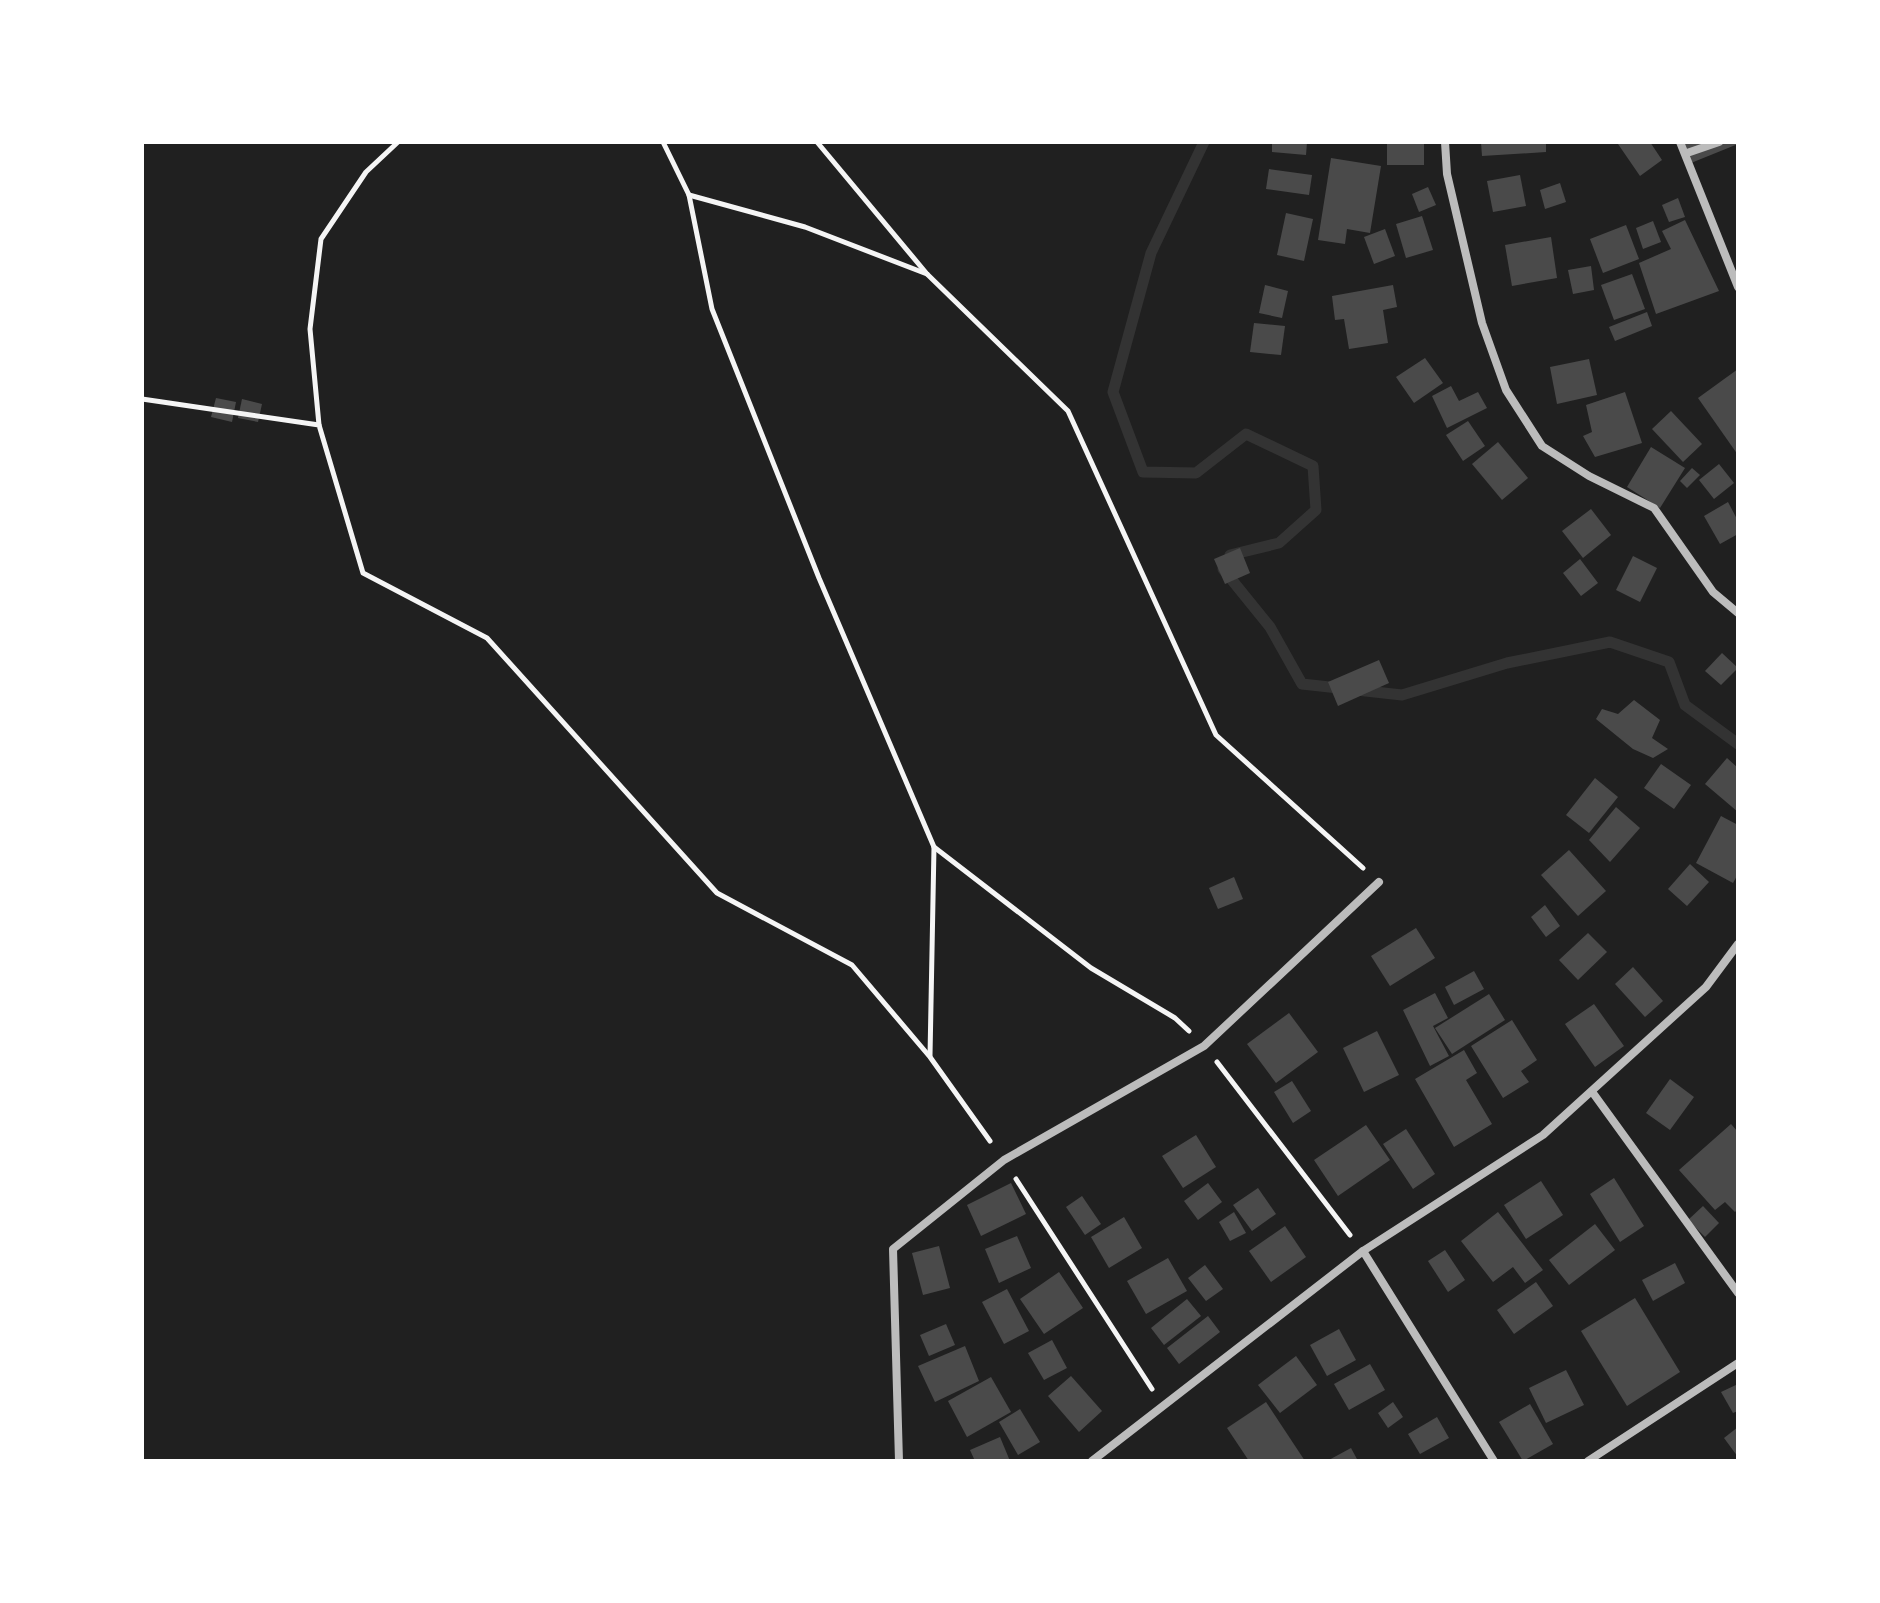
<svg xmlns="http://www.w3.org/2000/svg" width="1880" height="1603" font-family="Arial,sans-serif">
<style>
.green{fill:#202020}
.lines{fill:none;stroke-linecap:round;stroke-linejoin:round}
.stream{stroke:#333;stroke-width:11}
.building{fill:#4a4a4a}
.path{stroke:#f5f5f5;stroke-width:5}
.minor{stroke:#bcbcbc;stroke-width:8}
</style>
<rect width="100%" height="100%" fill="#111"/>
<!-- green -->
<rect class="green" x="142" y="142" width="1596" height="1319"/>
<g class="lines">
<!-- stream -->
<g class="stream">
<polyline points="1204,142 1151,253 1113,392 1143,472 1196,473 1246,434 1313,466 1316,510 1279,543 1230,555"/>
<polyline points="1223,569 1270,627 1302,684 1402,695 1507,663 1610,642 1669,662 1685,705 1738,744"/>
</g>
</g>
<!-- building -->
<g class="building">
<polygon points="1272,142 1307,142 1306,155 1272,152"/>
<rect x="1387" y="142" width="37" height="23"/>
<polygon points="1481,142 1546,142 1546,152 1482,156"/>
<polygon points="1621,142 1650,142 1662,160 1640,176 1618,144"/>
<polygon points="1683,142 1738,142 1738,144 1691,163"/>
<polygon points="1331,158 1381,166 1370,233 1347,229 1345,244 1318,240"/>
<polygon points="1269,169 1312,175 1309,195 1266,189"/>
<polygon points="1520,175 1526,206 1493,212 1487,181"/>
<polygon points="1560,183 1566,202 1545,209 1540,190"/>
<polygon points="1428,187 1436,205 1419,212 1412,194"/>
<polygon points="1678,198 1685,217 1669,222 1662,205"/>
<polygon points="1286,213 1313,219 1304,261 1277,255"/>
<polygon points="1422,216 1433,250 1406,258 1396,224"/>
<polygon points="1685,220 1719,291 1656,314 1639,263 1671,249 1662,231"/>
<polygon points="1653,221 1661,242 1643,249 1636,228"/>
<polygon points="1626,225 1639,259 1603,273 1590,239"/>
<polygon points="1385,229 1395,256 1374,264 1364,237"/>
<polygon points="1551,237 1557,278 1512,286 1505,245"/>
<polygon points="1591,266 1594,290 1573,294 1568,270"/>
<polygon points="1632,274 1645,309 1614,320 1601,285"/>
<polygon points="1265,285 1288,291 1282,318 1259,313"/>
<polygon points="1393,285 1397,307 1383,310 1388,343 1349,349 1344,319 1335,320 1332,296"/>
<polygon points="1647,312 1652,326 1615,341 1609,327"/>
<polygon points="1254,323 1285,326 1281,355 1250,352"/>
<polygon points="1425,358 1443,383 1414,403 1396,377"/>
<polygon points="1589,359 1597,395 1557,404 1550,367"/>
<polygon points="1738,369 1738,455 1698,398"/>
<polygon points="1451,386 1459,401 1478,392 1487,408 1447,428 1432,396"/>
<polygon points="1625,392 1642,443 1595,457 1583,436 1592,432 1586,405"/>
<polygon points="216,398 236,402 232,422 211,417"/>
<polygon points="242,399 262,404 258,422 238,418"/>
<polygon points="1671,411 1702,444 1683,462 1652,429"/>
<polygon points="1468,421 1485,446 1463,461 1446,435"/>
<polygon points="1498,442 1528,478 1502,500 1472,464"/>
<polygon points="1651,447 1685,468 1660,508 1627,487"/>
<polygon points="1719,464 1734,483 1714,499 1699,480"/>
<polygon points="1692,468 1700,475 1687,488 1680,481"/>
<polygon points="1728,502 1738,521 1738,534 1720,544 1704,516"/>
<polygon points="1591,509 1611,535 1583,558 1562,531"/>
<polygon points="1240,548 1250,573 1225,584 1214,559"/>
<polygon points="1633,556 1657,568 1640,602 1616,590"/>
<polygon points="1580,559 1598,583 1581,596 1563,573"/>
<polygon points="1722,653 1738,668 1721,685 1705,671"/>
<polygon points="1379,660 1389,683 1338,706 1328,682"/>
<polygon points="1634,700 1660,720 1652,738 1668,749 1653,758 1633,749 1596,719 1602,709 1618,714"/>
<polygon points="1727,758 1738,768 1738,812 1705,784"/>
<polygon points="1661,764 1691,785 1674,809 1644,788"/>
<polygon points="1595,778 1618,797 1589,833 1566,815"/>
<polygon points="1616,807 1640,828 1610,862 1589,840"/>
<polygon points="1721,816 1738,825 1738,874 1733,883 1696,863"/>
<polygon points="1569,850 1606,891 1578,916 1541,875"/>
<polygon points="1690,864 1709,882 1687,906 1668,889"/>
<polygon points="1234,877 1243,899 1218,909 1209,888"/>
<polygon points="1545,905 1560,926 1546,937 1531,917"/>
<polygon points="1416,928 1435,958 1390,986 1371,956"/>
<polygon points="1588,933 1607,952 1578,980 1559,960"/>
<polygon points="1633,967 1663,1001 1645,1017 1615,984"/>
<polygon points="1474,971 1484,989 1454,1005 1445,987"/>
<polygon points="1435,993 1448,1018 1433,1026 1449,1056 1430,1066 1403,1010"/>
<polygon points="1489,994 1505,1020 1452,1054 1435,1028"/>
<polygon points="1594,1004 1624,1046 1595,1067 1565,1024"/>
<polygon points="1289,1013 1318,1052 1276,1083 1247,1044"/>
<polygon points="1512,1020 1537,1060 1521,1071 1529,1082 1503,1098 1471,1046"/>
<polygon points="1377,1031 1399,1075 1364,1092 1343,1048"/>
<polygon points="1464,1050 1477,1073 1466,1080 1492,1124 1454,1147 1415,1079"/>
<polygon points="1670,1079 1694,1097 1670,1130 1646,1113"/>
<polygon points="1292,1081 1311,1111 1293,1123 1274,1092"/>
<polygon points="1731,1124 1738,1132 1738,1209 1735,1212 1725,1202 1715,1210 1679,1170"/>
<polygon points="1366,1125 1390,1160 1338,1196 1314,1160"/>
<polygon points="1406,1129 1435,1174 1413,1189 1383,1144"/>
<polygon points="1196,1135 1216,1167 1183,1188 1162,1156"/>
<polygon points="1614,1178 1644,1226 1620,1242 1590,1194"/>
<polygon points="1541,1181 1563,1215 1526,1239 1504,1205"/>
<polygon points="1011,1183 1026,1214 981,1236 967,1205"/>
<polygon points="1208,1183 1222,1202 1198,1220 1184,1201"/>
<polygon points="1258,1188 1276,1214 1252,1231 1233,1205"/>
<polygon points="1082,1196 1101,1224 1085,1235 1066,1207"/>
<polygon points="1703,1206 1719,1223 1705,1237 1688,1220"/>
<polygon points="1234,1212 1246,1233 1230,1241 1219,1222"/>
<polygon points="1498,1212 1543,1270 1525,1283 1513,1267 1493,1282 1461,1241"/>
<polygon points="1124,1217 1142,1248 1109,1268 1091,1237"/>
<polygon points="1595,1224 1615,1250 1569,1285 1549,1260"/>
<polygon points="1285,1226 1306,1257 1271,1282 1249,1251"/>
<polygon points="1017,1236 1031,1268 999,1283 985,1249"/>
<polygon points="939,1246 950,1288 923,1295 912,1253"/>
<polygon points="1445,1250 1465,1280 1448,1292 1428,1261"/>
<polygon points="1168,1258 1187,1291 1146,1314 1127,1281"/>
<polygon points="1675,1263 1685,1283 1653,1301 1642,1280"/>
<polygon points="1205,1265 1223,1289 1206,1301 1188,1278"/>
<polygon points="1059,1272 1083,1308 1044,1334 1020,1299"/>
<polygon points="1536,1282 1553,1306 1514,1334 1497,1310"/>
<polygon points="1007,1289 1029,1331 1004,1344 982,1302"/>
<polygon points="1635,1298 1680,1372 1627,1406 1581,1331"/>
<polygon points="1187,1299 1201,1316 1164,1345 1151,1328"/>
<polygon points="1208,1316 1220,1332 1179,1364 1167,1348"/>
<polygon points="946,1324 955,1345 929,1356 920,1335"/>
<polygon points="1339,1329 1356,1360 1327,1376 1310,1345"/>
<polygon points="1052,1340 1067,1368 1044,1380 1028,1353"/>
<polygon points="965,1346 979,1381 935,1402 918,1366"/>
<polygon points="1296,1356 1317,1385 1280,1413 1258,1385"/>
<polygon points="1370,1364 1385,1390 1349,1410 1334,1384"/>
<polygon points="1566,1370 1584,1405 1546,1423 1529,1388"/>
<polygon points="1071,1376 1102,1411 1079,1432 1048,1396"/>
<polygon points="991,1377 1011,1412 967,1437 948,1401"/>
<polygon points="1738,1384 1738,1411 1733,1413 1721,1392"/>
<polygon points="1266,1402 1305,1461 1249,1461 1227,1428"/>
<polygon points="1393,1402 1403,1417 1388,1428 1378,1413"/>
<polygon points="1530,1404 1553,1444 1523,1461 1499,1422"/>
<polygon points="1020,1409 1040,1442 1018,1455 999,1422"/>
<polygon points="1437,1417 1449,1438 1420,1454 1408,1434"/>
<polygon points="1738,1427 1738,1457 1724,1438"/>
<polygon points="1000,1437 1010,1461 975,1461 970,1450"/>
<polygon points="1351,1448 1358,1461 1327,1461"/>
</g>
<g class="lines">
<!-- path -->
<g class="path">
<polyline points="663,142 689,195 712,309 819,578 934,847 930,1056"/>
<polyline points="817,142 927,274 1068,411 1216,735 1363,868"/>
<polyline points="689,195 805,227 927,274"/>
<polyline points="142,399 319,425 363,573 487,638 717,893 852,965 930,1057 990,1141"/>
<polyline points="319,425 310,329 321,239 366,172 398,142"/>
<polyline points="934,847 1091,968 1175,1018 1189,1031"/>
<polyline points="1217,1062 1350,1235"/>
<polyline points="1016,1179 1152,1389"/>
</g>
<!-- minor -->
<g class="minor">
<polyline points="1445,142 1447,174 1482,323 1506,390 1542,446 1589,476 1654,508 1713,592 1738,613"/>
<polyline points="1680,142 1738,287"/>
<polyline points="1687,153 1719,142"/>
<polyline points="1593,1093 1738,1293"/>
<polyline points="1363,1251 1494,1461"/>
<polyline points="899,1461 893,1249 1004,1160 1204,1046 1379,882"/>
<polyline points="1092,1461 1363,1251 1543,1135 1706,987 1738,944"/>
<polyline points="1588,1461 1738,1363"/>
</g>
</g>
<!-- border -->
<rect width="1880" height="1603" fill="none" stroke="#ffffff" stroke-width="288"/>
</svg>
